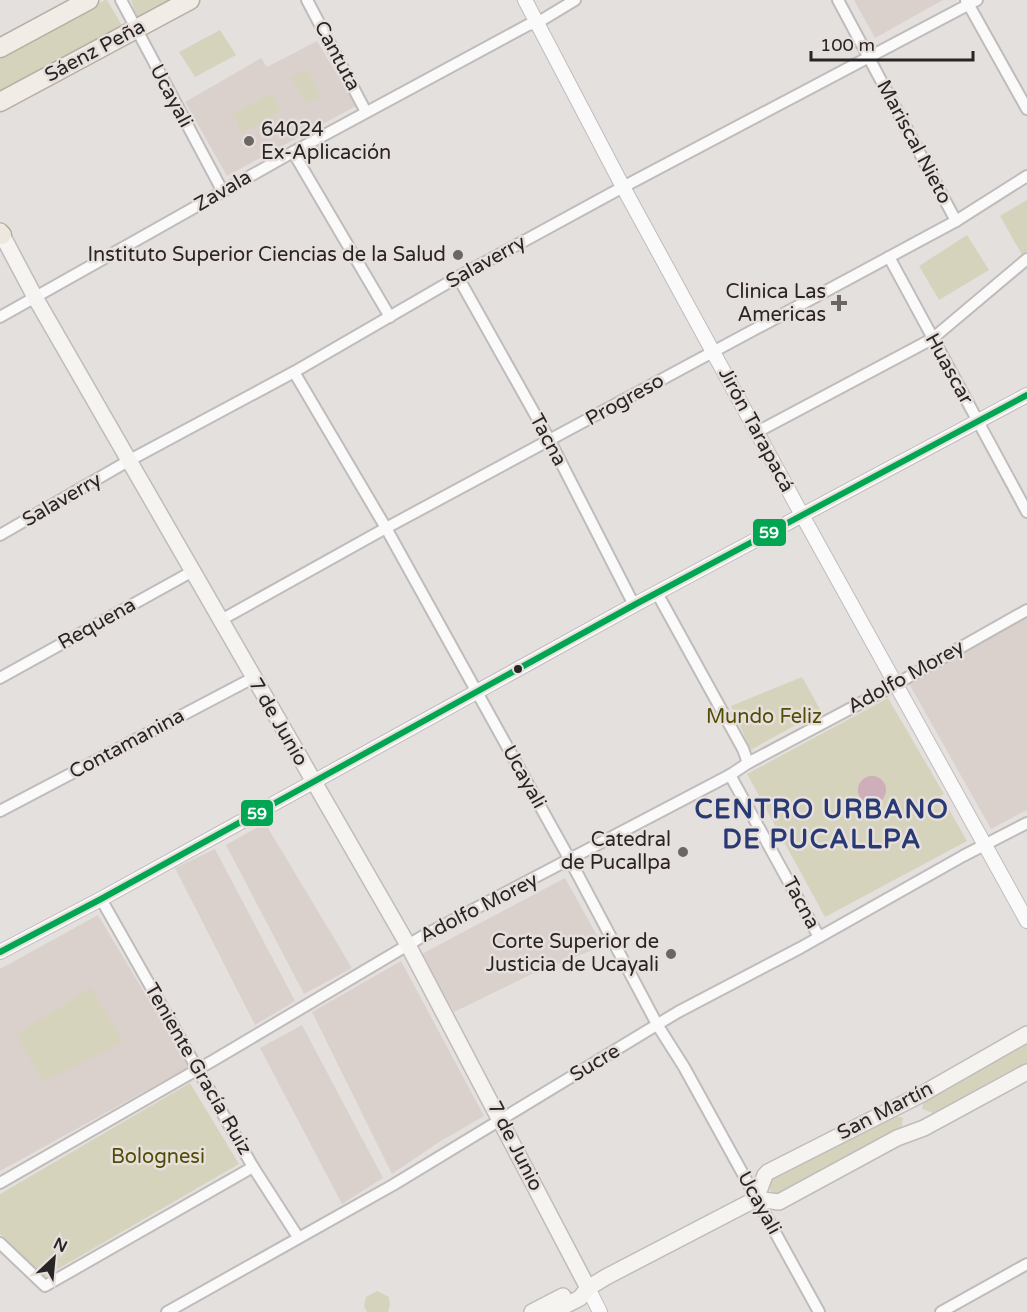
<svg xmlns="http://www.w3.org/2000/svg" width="1027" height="1312" font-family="'Varela Round',sans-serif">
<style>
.built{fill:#dbd1cc}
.green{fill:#d6d3bd}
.water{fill:#cdaeb9}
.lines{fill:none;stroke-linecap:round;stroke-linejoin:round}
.minor-casing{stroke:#c0bcbb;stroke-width:14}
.tertiary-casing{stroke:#c0bcbb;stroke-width:16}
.secondary-casing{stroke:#c0bcbb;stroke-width:18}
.primary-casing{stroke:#b7aea2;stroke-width:21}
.trunk-casing{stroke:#b7aea2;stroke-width:21}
.minor{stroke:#fbfafa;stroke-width:10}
.tertiary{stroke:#fbfafa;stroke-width:14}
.secondary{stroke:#f6f4f0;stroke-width:15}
.primary{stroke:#f1ece6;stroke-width:18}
.trunk{stroke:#eee7de;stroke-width:18}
.bus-1-casing{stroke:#e6dfdc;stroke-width:10}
.bus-1{stroke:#00a651;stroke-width:6}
.poi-dot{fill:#6a6665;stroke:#e6dfdc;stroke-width:2}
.bus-dot{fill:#282524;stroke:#e6dfdc;stroke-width:2}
.labels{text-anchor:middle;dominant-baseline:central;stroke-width:5;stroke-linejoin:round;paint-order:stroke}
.street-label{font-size:20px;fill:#282524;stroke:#e6dfdc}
.poi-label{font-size:20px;fill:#282524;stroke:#e6dfdc;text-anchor:end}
.park-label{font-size:20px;fill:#514d04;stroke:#e6dfdc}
.district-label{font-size:26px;font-weight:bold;letter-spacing:1.5px;fill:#283a73;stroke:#e6dfdc}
.line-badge{stroke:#e6dfdc;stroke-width:2}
.badge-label{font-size:16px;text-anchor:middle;font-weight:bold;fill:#fff}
</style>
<rect width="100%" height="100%" fill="#e4e0de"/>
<!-- built -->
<g class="built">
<polygon points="854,0 943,0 875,38"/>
<polygon points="317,41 356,106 227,176 185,102 261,58 267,67"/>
<polygon points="1027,617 1027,810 991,829 908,682"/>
<polygon points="265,823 352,968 304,994 226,845"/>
<polygon points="215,849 295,1001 255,1025 175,868"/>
<polygon points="565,878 603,946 532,974 454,1012 420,955"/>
<polygon points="98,915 189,1067 0,1171 0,969"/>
<polygon points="401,961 484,1116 439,1142 392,1174 312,1012"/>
<polygon points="302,1025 383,1178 342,1204 260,1048"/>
</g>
<!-- green -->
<g class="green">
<polygon points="105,0 107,0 123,27 0,93 0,56"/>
<polygon points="131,0 174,0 138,20"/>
<polygon points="220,30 236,55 195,77 179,52"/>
<polygon points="307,69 321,97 306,103 291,77"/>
<polygon points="272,93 281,111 242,133 233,114"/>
<polygon points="1027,200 1027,251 1022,255 1000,216"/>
<polygon points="967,235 989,270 939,300 919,266"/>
<polygon points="802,677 821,711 751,750 731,706"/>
<polygon points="888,698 944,794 941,795 967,841 825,917 747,774"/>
<polygon points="91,988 123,1042 43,1082 17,1034"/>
<polygon points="1027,1041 1027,1066 939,1115 922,1109 924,1100"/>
<polygon points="190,1083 239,1164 44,1277 0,1234 0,1194"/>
<polygon points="887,1114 903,1118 901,1130 781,1199 770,1190 770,1179"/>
<polygon points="377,1291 389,1297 390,1305 388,1312 367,1312 364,1306 366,1297"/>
</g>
<!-- water -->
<circle class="water" cx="872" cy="790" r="14"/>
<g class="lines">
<!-- minor casing -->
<g class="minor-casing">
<g id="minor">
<polyline points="121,0 223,192"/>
<polyline points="307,0 366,112"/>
<polyline points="838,0 956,221"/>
<polyline points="966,0 1027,109"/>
<polyline points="293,152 390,317"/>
<polyline points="889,257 1027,512"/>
<polyline points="458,277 550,441 634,605"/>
<polyline points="0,317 293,152 528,25 537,23 575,0"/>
<polyline points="294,372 386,528 570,860 658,1026 684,1067 819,1312"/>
<polyline points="757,432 932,339 1027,259"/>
<polyline points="0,535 130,460 294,372 458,277 623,187 977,0"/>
<polyline points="657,593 743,749 748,763"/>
<polyline points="221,620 386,528 956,221 1027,176"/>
<polyline points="0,678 193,571"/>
<polyline points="730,775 819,937"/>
<polyline points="0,811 253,678"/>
<polyline points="101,899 253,1167 298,1237"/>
<polyline points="0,1183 214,1060 423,936 730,775 748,763 889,688 1027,610"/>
<polyline points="0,1243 45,1286 253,1167"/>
<polyline points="167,1312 393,1185 678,1012 800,948 963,856 1027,823"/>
<polyline points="941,1312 1027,1264"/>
</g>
</g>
<!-- tertiary casing -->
<g class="tertiary-casing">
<g id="tertiary">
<polyline points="525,0 623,187 802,515 1027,921"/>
<polyline points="0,952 101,899 634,605 1027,395"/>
<polyline points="588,1288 600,1312"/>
</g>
</g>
<!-- secondary casing -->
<g class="secondary-casing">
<g id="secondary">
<polyline points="0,231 36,299 408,945 588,1288"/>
<polyline points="756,1199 765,1175 768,1172 922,1094 1027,1034"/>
<polyline points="532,1312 563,1296"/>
<polyline points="553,1312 580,1298 588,1288 606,1277 756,1199 779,1202 897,1138 924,1128 1027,1072"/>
</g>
</g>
<!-- primary casing -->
<g class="primary-casing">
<g id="primary">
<polyline points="0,48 89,0"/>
<polyline points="0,102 190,0"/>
</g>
</g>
<!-- trunk casing -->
<g class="trunk-casing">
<polyline id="trunk" points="0,233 2,235"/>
</g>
<!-- minor -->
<use href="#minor" class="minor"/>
<!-- tertiary -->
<use href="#tertiary" class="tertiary"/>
<!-- secondary -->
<use href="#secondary" class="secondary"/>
<!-- primary -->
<use href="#primary" class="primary"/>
<!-- trunk -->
<use href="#trunk" class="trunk"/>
<!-- bus-1 casing -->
<g class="bus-1-casing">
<polyline id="bus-1" points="0,952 101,899 634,605 1027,395"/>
</g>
<!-- bus-1 -->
<use href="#bus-1" class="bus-1"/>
</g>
<!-- markers -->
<g class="poi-dot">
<circle cx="249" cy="141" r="6"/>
<circle cx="458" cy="255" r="6"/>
<path d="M836 294h6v6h6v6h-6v6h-6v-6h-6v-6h6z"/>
<circle cx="683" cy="852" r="6"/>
<circle cx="671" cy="954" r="6"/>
</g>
<circle class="bus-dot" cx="518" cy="669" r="5"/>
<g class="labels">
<!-- street labels -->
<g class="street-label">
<text transform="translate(95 51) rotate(-28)">Sáenz Peña</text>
<text transform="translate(337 56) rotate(62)">Cantuta</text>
<text transform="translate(171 96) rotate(62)">Ucayali</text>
<text transform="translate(914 142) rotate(62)">Mariscal Nieto</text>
<text transform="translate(223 191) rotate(-30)">Zavala</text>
<text transform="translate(486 262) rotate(-29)">Salaverry</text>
<text transform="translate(949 369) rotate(61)">Huascar</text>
<text transform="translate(625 400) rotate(-29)">Progreso</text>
<text transform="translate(756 430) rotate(62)">Jirón Tarapacá</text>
<text transform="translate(548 440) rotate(62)">Tacna</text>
<text transform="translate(62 500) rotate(-30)">Salaverry</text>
<text transform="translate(97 624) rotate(-29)">Requena</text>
<text transform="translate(906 677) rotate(-29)">Adolfo Morey</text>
<text transform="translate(278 722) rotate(60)">7 de Junio</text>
<text transform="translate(127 744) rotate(-28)">Contamanina</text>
<text transform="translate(524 777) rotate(61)">Ucayali</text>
<text transform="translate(801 903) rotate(62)">Tacna</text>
<text transform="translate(479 908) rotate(-27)">Adolfo Morey</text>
<text transform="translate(595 1063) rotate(-31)">Sucre</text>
<text transform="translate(198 1069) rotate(60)">Teniente Gracía Ruiz</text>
<text transform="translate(885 1111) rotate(-27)">San Martín</text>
<text transform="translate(515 1146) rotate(63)">7 de Junio</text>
<text transform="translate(759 1203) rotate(61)">Ucayali</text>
</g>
<!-- poi labels -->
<g class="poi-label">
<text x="261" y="130" text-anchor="start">64024<tspan x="261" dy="23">Ex-Aplicación</tspan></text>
<text x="446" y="255">Instituto Superior Ciencias de la Salud</text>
<text x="826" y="292">Clinica Las<tspan x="826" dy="23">Americas</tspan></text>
<text x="671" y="840">Catedral<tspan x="671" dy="23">de Pucallpa</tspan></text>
<text x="659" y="942">Corte Superior de<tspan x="659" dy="23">Justicia de Ucayali</tspan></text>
</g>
<!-- park labels -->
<g class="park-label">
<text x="764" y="717">Mundo Feliz</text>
<text x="158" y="1157">Bolognesi</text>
</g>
<!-- district labels -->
<g class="district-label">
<text x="822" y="809">CENTRO URBANO<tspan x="822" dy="30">DE PUCALLPA</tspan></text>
</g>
</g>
<g class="line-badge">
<rect x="752" y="518" width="35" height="29" rx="6" fill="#00a651"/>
<rect x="240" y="799" width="34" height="28" rx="6" fill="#00a651"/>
</g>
<g class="badge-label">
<text x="769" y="538">59</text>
<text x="257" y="819">59</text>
</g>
<!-- north arrow -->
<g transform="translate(54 1258) rotate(26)" stroke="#e6dfdc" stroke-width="4.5" paint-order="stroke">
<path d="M0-4.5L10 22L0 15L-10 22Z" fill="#282524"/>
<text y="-9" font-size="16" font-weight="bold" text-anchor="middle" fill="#282524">N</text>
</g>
<!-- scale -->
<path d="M811 51v9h162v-9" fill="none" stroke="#282524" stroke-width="3"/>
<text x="820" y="51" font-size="18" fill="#282524" stroke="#e6dfdc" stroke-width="4.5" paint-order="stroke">100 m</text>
</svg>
